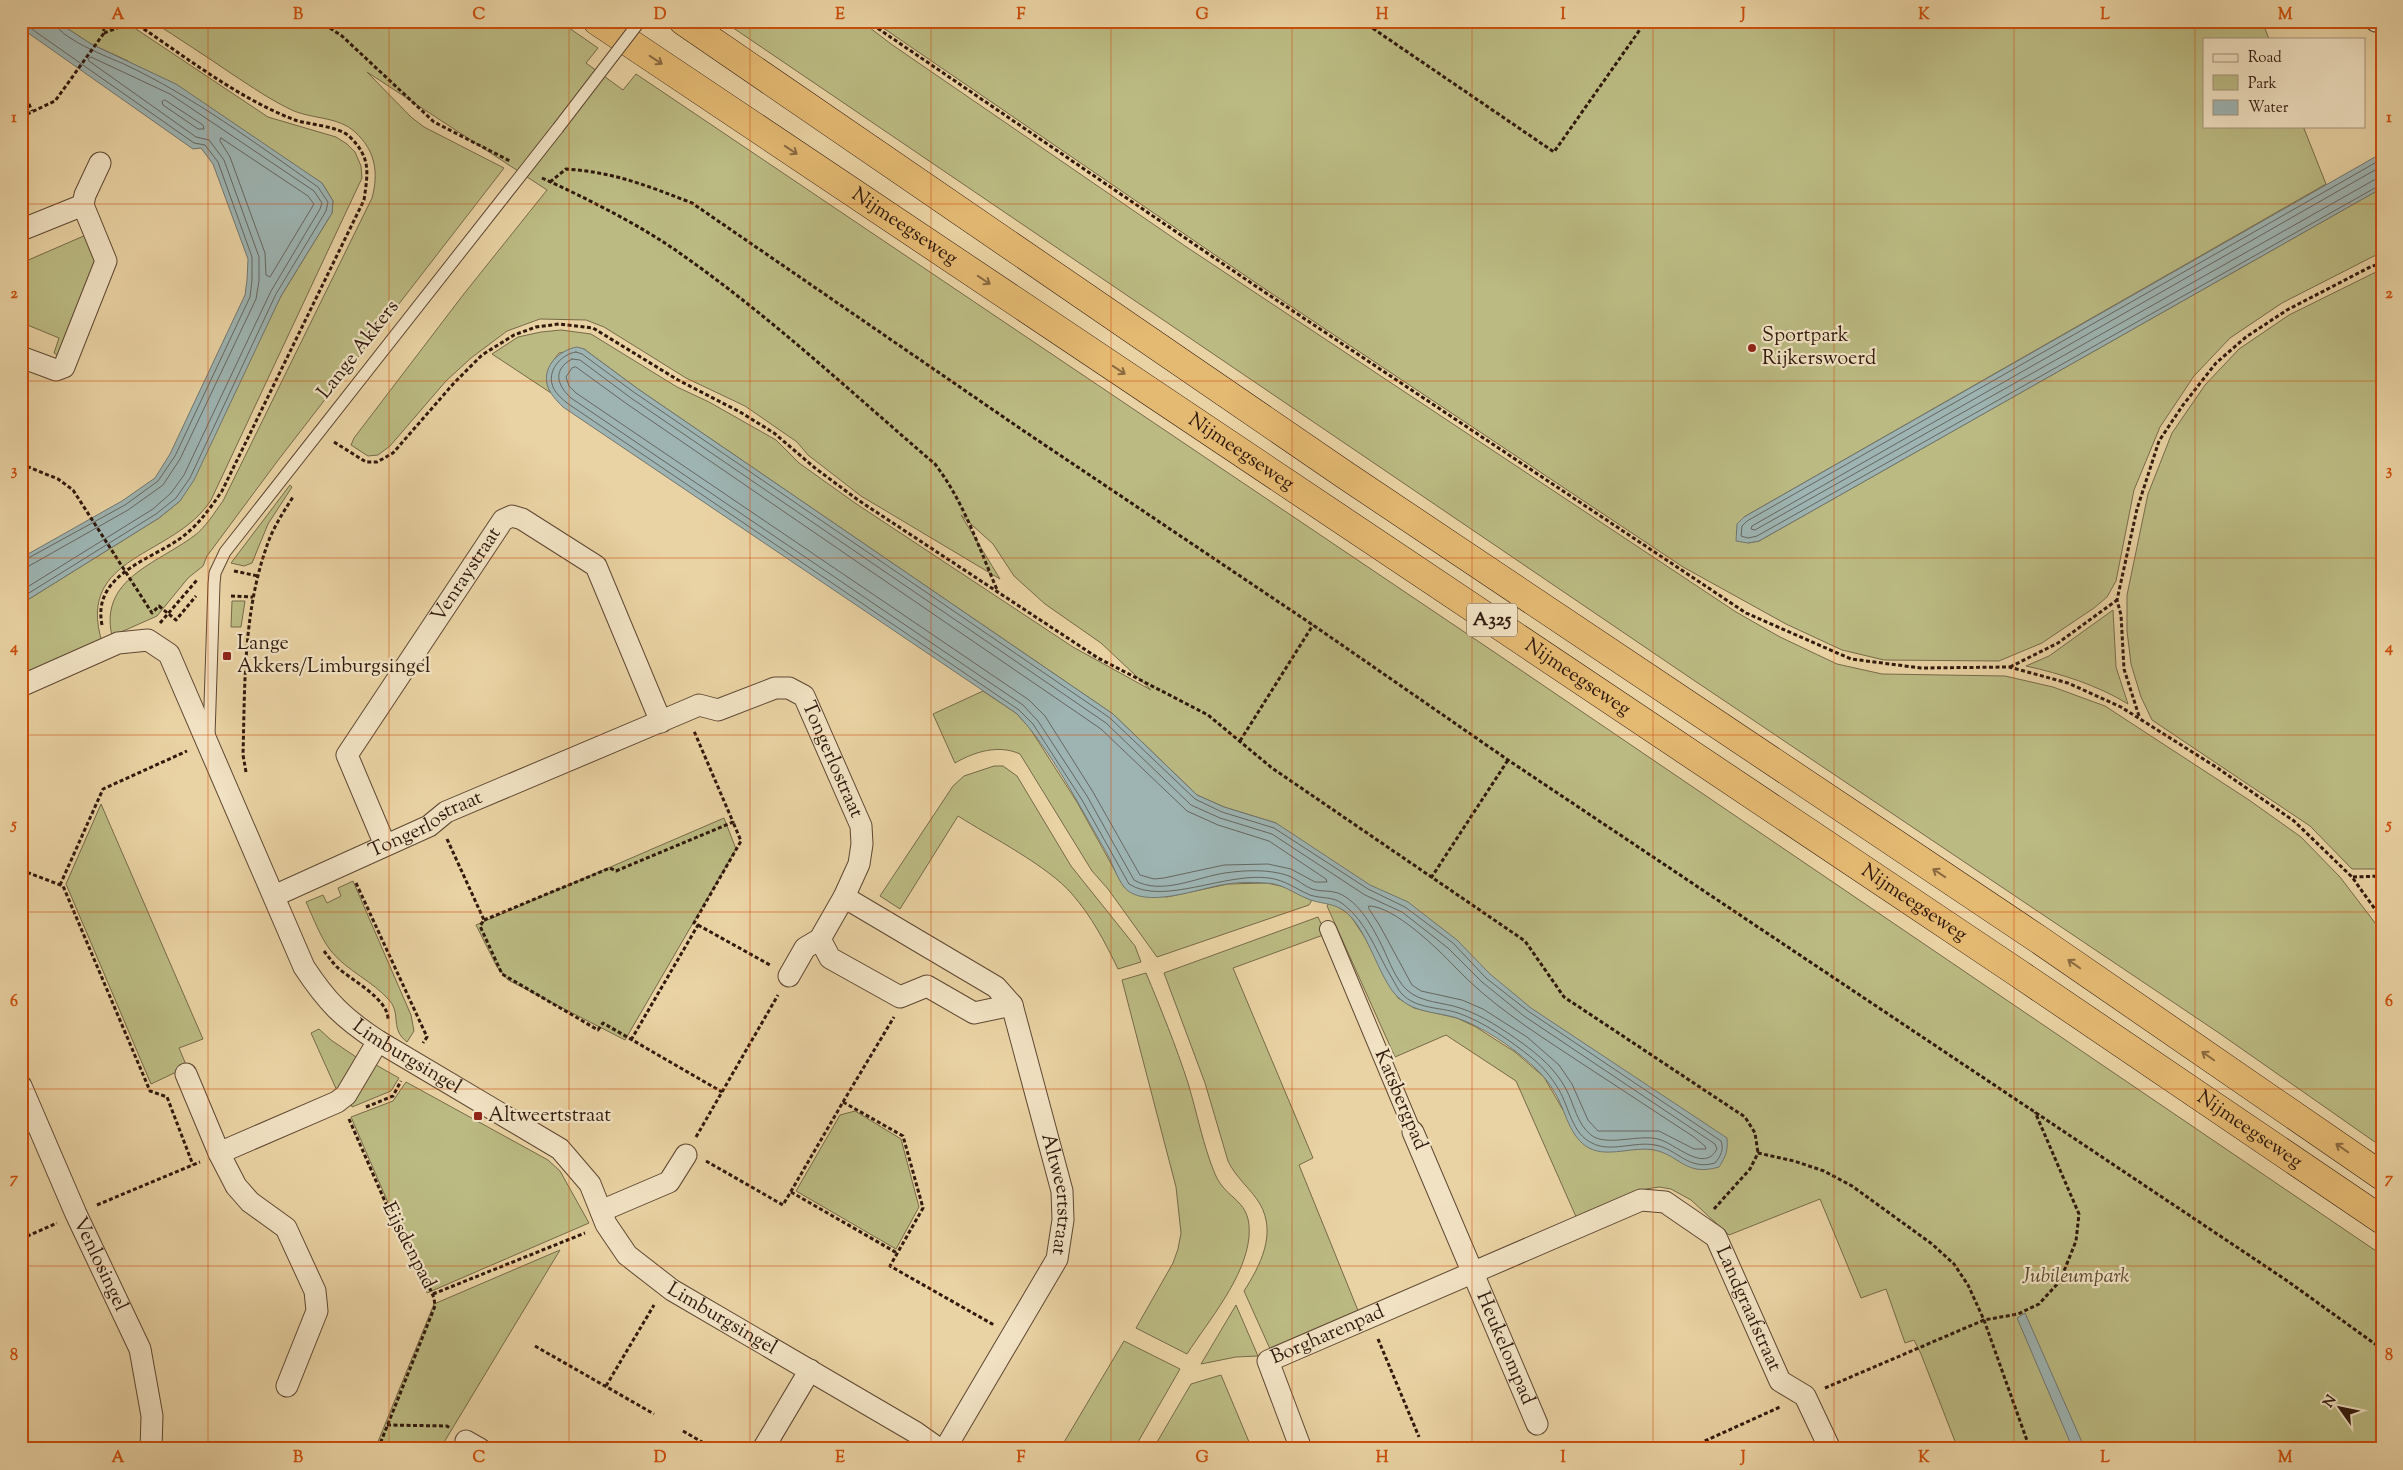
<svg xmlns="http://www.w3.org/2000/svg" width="2403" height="1470" font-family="'Sorts Mill Goudy',serif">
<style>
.green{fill:#bbba82;stroke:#766a48}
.water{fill:#9db4b2;stroke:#717670}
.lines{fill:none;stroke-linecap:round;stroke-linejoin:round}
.shore{stroke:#666660;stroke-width:1}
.service-casing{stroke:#5e4732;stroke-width:13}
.pedestrian-casing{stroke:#5e4732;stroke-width:18}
.minor-casing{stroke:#5e4732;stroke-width:23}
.motorway-casing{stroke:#30190d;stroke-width:29}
.path{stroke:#30190d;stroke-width:3;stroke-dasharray:4 2.5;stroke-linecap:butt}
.service{stroke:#f1e2c3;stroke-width:11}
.pedestrian{stroke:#f1e2c3;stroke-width:16}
.minor{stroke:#f1e2c3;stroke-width:21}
.motorway{stroke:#e4b972;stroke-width:28}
.service-bridge-casing{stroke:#5e4732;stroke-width:13;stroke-linecap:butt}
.service-bridge{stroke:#f1e2c3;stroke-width:11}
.oneway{stroke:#8a6940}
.grid{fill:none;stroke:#cc4f0c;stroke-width:1;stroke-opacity:0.55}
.poi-dot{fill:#8f2418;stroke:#f1e2c3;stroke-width:2}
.labels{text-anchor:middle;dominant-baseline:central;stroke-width:4.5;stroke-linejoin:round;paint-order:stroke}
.shield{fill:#f1e2c3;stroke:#6a5544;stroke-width:1}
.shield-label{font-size:19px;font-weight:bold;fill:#30190d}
.street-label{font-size:20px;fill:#30190d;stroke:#f1e2c3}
.poi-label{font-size:20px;fill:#30190d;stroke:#f1e2c3;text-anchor:start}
.park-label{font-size:20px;font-style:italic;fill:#5a4930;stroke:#f1e2c3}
.neatline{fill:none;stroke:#cc4f0c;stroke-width:2}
.grid-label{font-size:16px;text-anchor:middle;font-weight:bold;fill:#cc4f0c}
</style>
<rect width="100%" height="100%" fill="#e9d2a3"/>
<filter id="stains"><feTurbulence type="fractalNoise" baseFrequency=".004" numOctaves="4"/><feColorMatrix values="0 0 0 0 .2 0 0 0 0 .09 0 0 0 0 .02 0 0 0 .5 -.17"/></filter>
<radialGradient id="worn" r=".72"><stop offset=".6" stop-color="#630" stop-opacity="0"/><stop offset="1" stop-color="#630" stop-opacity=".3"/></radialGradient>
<!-- green -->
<g class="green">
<path d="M56 21H124L268 117 336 137 347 144 355 152 361 166 362 178 211 500C174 558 75 554 102 642L21 677V604L159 518 180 501 281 296 332 213 333 201 322 183 126 60 91 44Z"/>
<path d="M152 21H559L598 48 586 63 623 90 636 74 1500 656 2382 1255V1449H1958L1921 1354 1914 1340 1905 1343 1886 1289 1861 1298 1820 1199 1729 1235 1691 1200 1671 1189 1659 1187 1646 1189 1577 1219 1516 1081 1446 1035 1395 1057 1327 906 1329 903 1334 904 1350 915 1364 936 1398 998 1414 1008 1457 1018 1476 1027 1515 1052 1544 1077 1563 1110 1637 1149 1276 823 1224 807 1197 795 1113 714 638 389 584 349 559 353C549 366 542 377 551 393L492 354 518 337 541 332 561 330 591 334 677 387 709 402 776 440 799 463 855 503 1073 647 1151 690 1101 643 1045 604 1014 576 993 544 961 515 1000 579 861 496 808 455 797 442 745 406 686 378 604 327 586 320 540 319 507 331 471 358 446 381 390 446 378 455 368 456 351 445 354 438 463 295 547 190 367 72 411 117 424 127 504 168 279 459 207 556 203 566 188 578 157 616 112 636C99 579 156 564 194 536 206 527 214 513 223 501L372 198C379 172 375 150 355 132 339 117 314 119 294 111 272 101 252 87 232 74 206 56 179 39 152 21Z"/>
<polygon points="723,21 861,21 891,44 1185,246 1736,612 1780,637 1837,664 1882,674 2005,676 2053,687 2105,706 2249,800 2301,837 2340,877 2382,932 2382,1147 2219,1033 1689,677"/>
<polygon points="873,21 2262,21 2269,39 2204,39 2204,126 2303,126 2326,184 1744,517 1748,543 1759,541 2382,188 2382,255 2374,256 2282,303 2230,338 2194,376 2160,427 2134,490 2116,581 2107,597 2094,608 2042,643 1999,661 1884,660 1842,650 1786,624 1683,567 1259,285"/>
<polygon points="86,235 98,260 59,356 54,353 59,338 25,324 26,319 21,316 23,308 21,307 21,269 27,266 26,261"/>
<polygon points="2382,269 2382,869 2352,869 2310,826 2152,720 2141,697 2131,664 2127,631 2127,595 2148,494 2172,433 2205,385 2239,349 2289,315"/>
<polygon points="290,485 292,487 268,524 252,563 244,566 231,563"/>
<polygon points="232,601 245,601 241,627 231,627"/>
<path d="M2113 610 2116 667 2128 704C2097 685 2062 674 2026 666L2049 656Z"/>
<path d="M983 691 1016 713 1029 727 1077 802 1124 887 1167 897 1228 884 1267 883 1285 887 1312 900 1309 905 1157 957 1108 889 1092 871 1020 754C998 744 974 752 955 763L933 714Z"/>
<path d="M994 766H1003L1017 776 1071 866 1135 946 1141 962 1118 969C1105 942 1092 917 1072 894 1048 866 991 837 958 816L900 909 880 896 953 786 964 776Z"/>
<polygon points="101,804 203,1039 179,1048 187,1067 151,1084 66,884"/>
<polygon points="724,818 736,849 625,1040 508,980 497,967 476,925"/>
<path d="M353 881 411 1015 414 1031 407 1042C390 1029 401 1015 390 1001 373 981 347 971 331 951 320 937 314 919 306 902L323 895 327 903 341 896 338 888Z"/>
<path d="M1318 917 1326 934 1233 968 1313 1158 1299 1165 1359 1313 1271 1351 1244 1291C1260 1266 1277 1234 1260 1204 1251 1189 1236 1178 1228 1161L1205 1083 1164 973Z"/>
<path d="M1146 973C1161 1009 1176 1046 1188 1083 1197 1113 1203 1145 1215 1174 1227 1202 1252 1198 1249 1237 1245 1278 1209 1320 1187 1354L1136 1328 1173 1263 1178 1249 1181 1233 1176 1187 1122 980Z"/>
<polygon points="319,1029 331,1040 359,1059 338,1093 311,1033"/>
<polygon points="376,1065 399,1078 391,1091 352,1107 351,1103"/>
<polygon points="406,1082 548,1160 560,1171 589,1223 427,1293 351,1117 393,1101"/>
<polygon points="855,1111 901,1139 919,1207 896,1249 796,1191 840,1115"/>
<polygon points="560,1250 440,1449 375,1449 434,1304"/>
<polygon points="1236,1305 1258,1356 1236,1357 1201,1364"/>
<polygon points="1124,1341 1180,1369 1134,1449 1060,1449"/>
<polygon points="1221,1375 1252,1449 1153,1449 1191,1384"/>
</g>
<!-- water -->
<g class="water">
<polygon points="21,21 56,21 91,44 176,84 322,183 333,201 332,213 281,296 194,480 180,501 159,518 21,604 21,558 122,501 155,478 170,454 245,295 247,280 248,259 213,164 201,148 193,149 21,28"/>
<polygon points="2382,153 2382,188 1759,541 1748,543 1736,541 1737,524 1744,517"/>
<path d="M577 347 584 349 638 389 1113 714 1197 795 1224 807 1276 823 1370 885 1408 902 1457 940 1490 974 1531 1008 1727 1138C1728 1151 1726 1156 1719 1167 1685 1177 1680 1155 1654 1150 1633 1146 1608 1158 1589 1148 1569 1137 1566 1111 1555 1093 1549 1082 1541 1073 1532 1065 1511 1046 1483 1027 1457 1018 1437 1012 1416 1013 1400 999 1381 984 1370 936 1350 916 1337 902 1323 905 1308 899 1293 893 1282 883 1265 883 1253 882 1239 882 1227 884 1202 887 1144 911 1124 887 1117 878 1111 860 1105 850 1080 807 1050 748 1016 713L563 407C557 401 549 393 547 384 543 365 560 350 577 347Z"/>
<polygon points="2025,1313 2085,1449 2073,1449 2017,1318"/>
</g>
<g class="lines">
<!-- shore -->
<g class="shore">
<polyline points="21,24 26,25 194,143 205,145 218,162 252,257 252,280 250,297 175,456 158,481 125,505 21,562"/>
<polygon points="165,100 203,125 204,129 198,129 163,105 162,102"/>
<polygon points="221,138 308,196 314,204 270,277 266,275 265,253 230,157 220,141"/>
<polyline points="2382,159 1747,521 1742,526 1741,536 1748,538 1757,536 2382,184"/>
<polyline points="2382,166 1752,526 1751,529 1755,530 2374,180 2382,178"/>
<path d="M576 352 582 354 635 393 1110 718 1195 799 1222 812 1274 828 1368 889 1405 907 1453 943 1486 978 1528 1011 1721 1141C1724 1149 1721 1156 1715 1163 1688 1171 1678 1149 1655 1145 1635 1141 1610 1153 1592 1143 1572 1134 1569 1107 1559 1090 1552 1078 1543 1067 1532 1058 1511 1041 1484 1022 1458 1013 1440 1007 1416 1009 1402 994 1398 990 1395 983 1392 978 1376 952 1367 922 1343 904 1333 896 1322 899 1310 895 1296 889 1285 880 1269 878 1226 872 1163 906 1129 884L1082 800 1033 724 1019 710 567 403C561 398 554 392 552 384 548 369 562 354 576 352Z"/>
<path d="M572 359 580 360 631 398 1106 723 1191 805 1220 818 1272 834 1365 895 1402 912 1448 948 1482 982 1524 1016 1715 1144 1717 1149C1704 1174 1675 1143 1658 1139 1639 1134 1606 1147 1591 1135 1577 1124 1574 1104 1566 1089 1556 1070 1539 1055 1522 1043 1504 1030 1482 1015 1460 1008 1443 1002 1421 1003 1407 990 1396 980 1389 961 1383 948 1373 928 1360 902 1338 893 1330 890 1320 892 1312 889 1304 886 1297 879 1289 876 1270 869 1245 870 1225 873 1197 877 1161 896 1134 880L1087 796 1038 721 1023 705 571 398C557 385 552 370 572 359Z"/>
<polygon points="576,367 627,404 1101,729 1187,811 1218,825 1269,841 1326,879 1327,882 1315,882 1291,869 1268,864 1224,865 1164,878 1154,879 1140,875 1093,792 1045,716 1029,700 576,393 569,386 566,377 572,368"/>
<polyline points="21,568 29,566 128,510 163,485 180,459 256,299 259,281 259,257 224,160 209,140 196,137 89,61 88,59 91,57 170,94 314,191 322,203 320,209 271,291 184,475 171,493 153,509 21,591"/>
<path d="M21 598 156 514 176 498 190 478 276 294 326 211 328 202 318 187C255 143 194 97 124 64 110 58 56 37 54 21"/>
<path d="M1369 906C1394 906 1438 949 1455 967 1489 1003 1531 1030 1572 1057 1613 1084 1653 1110 1694 1137L1705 1146 1706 1149H1694L1659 1131H1598L1588 1120 1572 1084 1559 1065 1527 1037 1483 1009 1462 1000 1421 991 1412 985 1380 926 1369 909Z"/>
</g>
<!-- service casing -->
<g class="service-casing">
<polyline id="service" points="209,735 214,584 215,573 225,552 558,128"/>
</g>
<!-- pedestrian casing -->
<g class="pedestrian-casing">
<polyline id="pedestrian" points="1328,929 1413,1132"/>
</g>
<!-- minor casing -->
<g class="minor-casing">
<g id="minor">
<polyline points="2376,21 2377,21"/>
<polyline points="21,230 83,205"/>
<polyline points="21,357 56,370 64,367 106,261 83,205 85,195 100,163"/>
<path id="s1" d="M21 686 118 643 148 640 169 654 304 967C327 1002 343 1018 378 1041L560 1149 590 1184 606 1224 627 1255 672 1290 915 1432 939 1449"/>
<path id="s2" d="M385 845 347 755 503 520 512 516 522 519 596 566 661 722"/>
<path id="s3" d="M274 896 429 826 446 812 685 711 699 705 718 710 775 688H789L804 696 861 826 862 844 859 864 844 897 820 939 805 948 789 976"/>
<path id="s4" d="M844 897 996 987 1012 1005 1062 1191 1063 1220 1057 1259 945 1449"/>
<polyline points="820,939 830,958 900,997 927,986 974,1013 1012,1005"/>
<polyline points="186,1074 219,1153 236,1186 250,1202 286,1228 315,1291 317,1311 287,1386"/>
<path id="s5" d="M21 1086 76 1214 140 1349 152 1416 151 1449"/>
<path id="s6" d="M1413 1132 1537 1424"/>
<polyline points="219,1153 337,1102 346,1095 378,1041"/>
<polyline points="601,1211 669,1182 686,1155"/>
<polyline points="466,1441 480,1449"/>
<polyline points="763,1449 810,1370"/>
<path id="s7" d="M1301 1449 1268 1361 1641 1200 1665 1202 1716 1237 1780 1381 1805 1396 1830 1449"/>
</g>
</g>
<!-- motorway casing -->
<g class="motorway-casing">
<g id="motorway">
<path id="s8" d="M597 21 2018 973 2382 1220"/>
<polyline points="683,21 1345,475 2038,939 2382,1176"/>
</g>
</g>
<!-- path -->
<g class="path">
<polyline points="319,21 342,36 434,122 510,161"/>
<polyline points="867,21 1257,287 1746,613 1851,659 1921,668 2009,667 2068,683 2121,707 2216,767 2294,821 2352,877 2382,919"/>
<polyline points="1362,21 1554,152 1646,21"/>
<polyline points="104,33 133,22"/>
<polyline points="21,86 32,111"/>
<polyline points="21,117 55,101 104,33 103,21"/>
<path d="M542 178C586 198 642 226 681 254 771 317 852 393 935 464 964 502 979 548 998 592"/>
<path d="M550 182 566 169C614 172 648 186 692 203L1018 427 1313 625 1508 760 2286 1280 2382 1349"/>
<polyline points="334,442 366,462 377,462 393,453 454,383 482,355 514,335 536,327 559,324 593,328 678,380 740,412 774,433 815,468 858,500 1098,658 1208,715 1272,768 1525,941 1564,997 1745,1117 1755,1133 1758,1153"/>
<polyline points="21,464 58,479 73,490 152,613 159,606 176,620 196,596"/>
<polyline points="234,571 258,576"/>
<polyline points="231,596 253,597"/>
<polyline points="160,623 197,580"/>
<path d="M102 625C92 576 147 561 178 540 197 527 209 510 222 491L364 200C368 172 371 158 350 137 339 126 310 125 295 120 239 99 183 55 132 21"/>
<polyline points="2010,667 2058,643 2117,600"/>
<polyline points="2139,716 2124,669 2121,615 2117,600 2137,509 2159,441 2183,405 2216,363 2246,337 2287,310 2372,266 2382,264"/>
<polyline points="1240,741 1313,625"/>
<path d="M246 772 243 755C245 682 243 609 269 540 275 525 284 511 293 497"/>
<polyline points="447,839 484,920 480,926 502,974 598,1030 603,1023 722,1092"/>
<polyline points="21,870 63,886 150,1091 167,1097 193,1165"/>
<polyline points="2353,877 2382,876"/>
<polyline points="1431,878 1508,760"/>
<polyline points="356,883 427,1037 423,1043"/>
<polyline points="60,885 103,789 187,751"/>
<polyline points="484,920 610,868 616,871 733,822 694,731"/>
<polyline points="698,925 770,965"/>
<path d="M324 951C328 956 332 962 337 967 351 980 389 999 388 1020"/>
<polyline points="631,1040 698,925 694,923 741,841 733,822"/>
<polyline points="843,1102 894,1017"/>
<polyline points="366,1107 393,1096 401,1081"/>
<polyline points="349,1119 407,1252 417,1259 434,1298 435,1306 378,1449"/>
<polyline points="696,1137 778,995"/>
<polyline points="706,1161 783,1205 843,1102 903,1136 923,1208 890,1266 994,1325"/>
<polyline points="791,1192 897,1253"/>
<polyline points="97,1205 200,1162"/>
<polyline points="1714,1209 1750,1169 1758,1153 1794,1161 1824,1171 1852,1186 1932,1244 1954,1264 1968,1285 1984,1320 2030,1449"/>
<polyline points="21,1239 57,1223"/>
<polyline points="433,1294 585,1233"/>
<polyline points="1378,1339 1419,1437"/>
<polyline points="535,1346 654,1414"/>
<polyline points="606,1386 654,1305"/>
<polyline points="1825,1388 1984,1320 2018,1314 2039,1304 2060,1281 2076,1241 2079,1214 2035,1112"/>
<polyline points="387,1425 447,1426 450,1428"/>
<polyline points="683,1431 714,1449"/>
<polyline points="1687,1449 1780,1407"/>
</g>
<!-- service -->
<use href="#service" class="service"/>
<!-- pedestrian -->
<use href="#pedestrian" class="pedestrian"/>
<!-- minor -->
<use href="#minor" class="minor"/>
<!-- motorway -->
<use href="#motorway" class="motorway"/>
<!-- service-bridge casing -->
<g class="service-bridge-casing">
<polyline id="service-bridge" points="558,128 640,21"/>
</g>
<!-- service-bridge -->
<use href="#service-bridge" class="service-bridge"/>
</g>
<!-- one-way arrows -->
<defs><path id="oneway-shaft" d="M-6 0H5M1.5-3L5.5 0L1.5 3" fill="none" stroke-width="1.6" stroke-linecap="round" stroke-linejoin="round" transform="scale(1.25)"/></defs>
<g class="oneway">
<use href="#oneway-shaft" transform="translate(656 60) rotate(33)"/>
<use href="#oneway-shaft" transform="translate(791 150) rotate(34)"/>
<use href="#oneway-shaft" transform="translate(984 280) rotate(34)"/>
<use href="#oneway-shaft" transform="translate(1119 370) rotate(34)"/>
<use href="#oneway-shaft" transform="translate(1939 873) rotate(-146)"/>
<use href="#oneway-shaft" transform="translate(2074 964) rotate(-145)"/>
<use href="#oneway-shaft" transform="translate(2208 1056) rotate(-145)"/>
<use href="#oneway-shaft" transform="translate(2342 1148) rotate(-145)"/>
</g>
<!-- grid -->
<path class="grid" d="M208 21V1449M389 21V1449M569 21V1449M750 21V1449M931 21V1449M1111 21V1449M1292 21V1449M1472 21V1449M1653 21V1449M1834 21V1449M2014 21V1449M2195 21V1449M21 204H2382M21 381H2382M21 558H2382M21 735H2382M21 912H2382M21 1089H2382M21 1266H2382"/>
<!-- markers -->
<g class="poi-dot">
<circle cx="1752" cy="348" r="5"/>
<rect x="222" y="651" width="10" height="10" rx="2.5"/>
<rect x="473" y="1111" width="10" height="10" rx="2.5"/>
</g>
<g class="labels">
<!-- shield labels -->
<rect class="shield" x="1467" y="603.5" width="50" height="33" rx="4"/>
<g class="shield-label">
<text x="1492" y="620">A325</text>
</g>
<!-- street labels -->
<g class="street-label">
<text stroke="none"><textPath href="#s8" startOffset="370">Nijmeegseweg</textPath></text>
<text transform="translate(359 350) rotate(-52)">Lange Akkers</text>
<text stroke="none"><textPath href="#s8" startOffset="775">Nijmeegseweg</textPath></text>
<text stroke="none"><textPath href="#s2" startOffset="314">Venraystraat</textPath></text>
<text stroke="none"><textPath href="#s8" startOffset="1180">Nijmeegseweg</textPath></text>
<text stroke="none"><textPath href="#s3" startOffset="648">Tongerlostraat</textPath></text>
<text stroke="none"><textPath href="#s3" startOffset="168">Tongerlostraat</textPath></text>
<text stroke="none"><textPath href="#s8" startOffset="1585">Nijmeegseweg</textPath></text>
<text stroke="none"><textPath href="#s1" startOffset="641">Limburgsingel</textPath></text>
<text transform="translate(1400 1100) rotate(67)">Katsbergpad</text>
<text stroke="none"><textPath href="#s8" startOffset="1990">Nijmeegseweg</textPath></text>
<text stroke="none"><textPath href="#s4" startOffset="396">Altweertstraat</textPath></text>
<text transform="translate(408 1246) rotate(63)">Eijsdenpad</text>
<text stroke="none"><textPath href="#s5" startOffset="195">Venlosingel</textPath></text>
<text stroke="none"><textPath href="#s7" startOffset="665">Landgraafstraat</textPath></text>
<text stroke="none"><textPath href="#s1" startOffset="1061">Limburgsingel</textPath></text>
<text stroke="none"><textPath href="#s7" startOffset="159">Borgharenpad</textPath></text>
<text stroke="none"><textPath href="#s6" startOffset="235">Heukelompad</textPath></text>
</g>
<!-- poi labels -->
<g class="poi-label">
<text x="1762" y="336">Sportpark<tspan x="1762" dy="23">Rijkerswoerd</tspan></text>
<text x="237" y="644">Lange<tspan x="237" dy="23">Akkers/Limburgsingel</tspan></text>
<text x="488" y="1116">Altweertstraat</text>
</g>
<!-- park labels -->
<g class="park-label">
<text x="2076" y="1277">Jubileumpark</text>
</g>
</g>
<!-- margin -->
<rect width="2403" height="1470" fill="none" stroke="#e9d2a3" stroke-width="55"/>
<!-- legend -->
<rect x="2203" y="38" width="162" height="90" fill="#f1e2c3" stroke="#a4927a"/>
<rect x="2213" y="54" width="25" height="8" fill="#f1e2c3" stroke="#a4927a"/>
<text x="2248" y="62" font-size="15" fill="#30190d">Road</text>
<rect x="2213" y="75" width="25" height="15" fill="#bbba82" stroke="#a4927a"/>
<text x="2248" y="88" font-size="15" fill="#30190d">Park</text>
<rect x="2213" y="100" width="25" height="15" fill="#9db4b2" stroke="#a4927a"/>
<text x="2248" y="112" font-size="15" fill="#30190d">Water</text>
<!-- north arrow -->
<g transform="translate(2340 1408) rotate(303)" stroke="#f1e2c3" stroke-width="4" paint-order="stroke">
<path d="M0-4L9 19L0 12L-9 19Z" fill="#30190d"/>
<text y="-8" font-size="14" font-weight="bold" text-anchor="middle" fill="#30190d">N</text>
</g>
<rect x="28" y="28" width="2348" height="1414" class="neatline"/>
<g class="grid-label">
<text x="118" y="19">A</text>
<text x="298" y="19">B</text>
<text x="479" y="19">C</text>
<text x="660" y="19">D</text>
<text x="840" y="19">E</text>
<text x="1021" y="19">F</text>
<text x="1202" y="19">G</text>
<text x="1382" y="19">H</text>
<text x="1563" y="19">I</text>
<text x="1743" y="19">J</text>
<text x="1924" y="19">K</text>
<text x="2105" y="19">L</text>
<text x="2285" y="19">M</text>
<text x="14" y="122">1</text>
<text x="2389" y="122">1</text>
<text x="14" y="298">2</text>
<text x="2389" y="298">2</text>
<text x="14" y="475">3</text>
<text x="2389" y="475">3</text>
<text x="14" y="652">4</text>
<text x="2389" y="652">4</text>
<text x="14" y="829">5</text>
<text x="2389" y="829">5</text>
<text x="14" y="1006">6</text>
<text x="2389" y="1006">6</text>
<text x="14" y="1183">7</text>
<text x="2389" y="1183">7</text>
<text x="14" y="1360">8</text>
<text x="2389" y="1360">8</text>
<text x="118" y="1462">A</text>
<text x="298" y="1462">B</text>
<text x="479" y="1462">C</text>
<text x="660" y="1462">D</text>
<text x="840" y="1462">E</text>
<text x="1021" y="1462">F</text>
<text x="1202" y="1462">G</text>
<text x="1382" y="1462">H</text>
<text x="1563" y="1462">I</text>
<text x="1743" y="1462">J</text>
<text x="1924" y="1462">K</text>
<text x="2105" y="1462">L</text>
<text x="2285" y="1462">M</text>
</g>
<rect width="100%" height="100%" filter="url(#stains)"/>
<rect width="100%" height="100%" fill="url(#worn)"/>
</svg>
